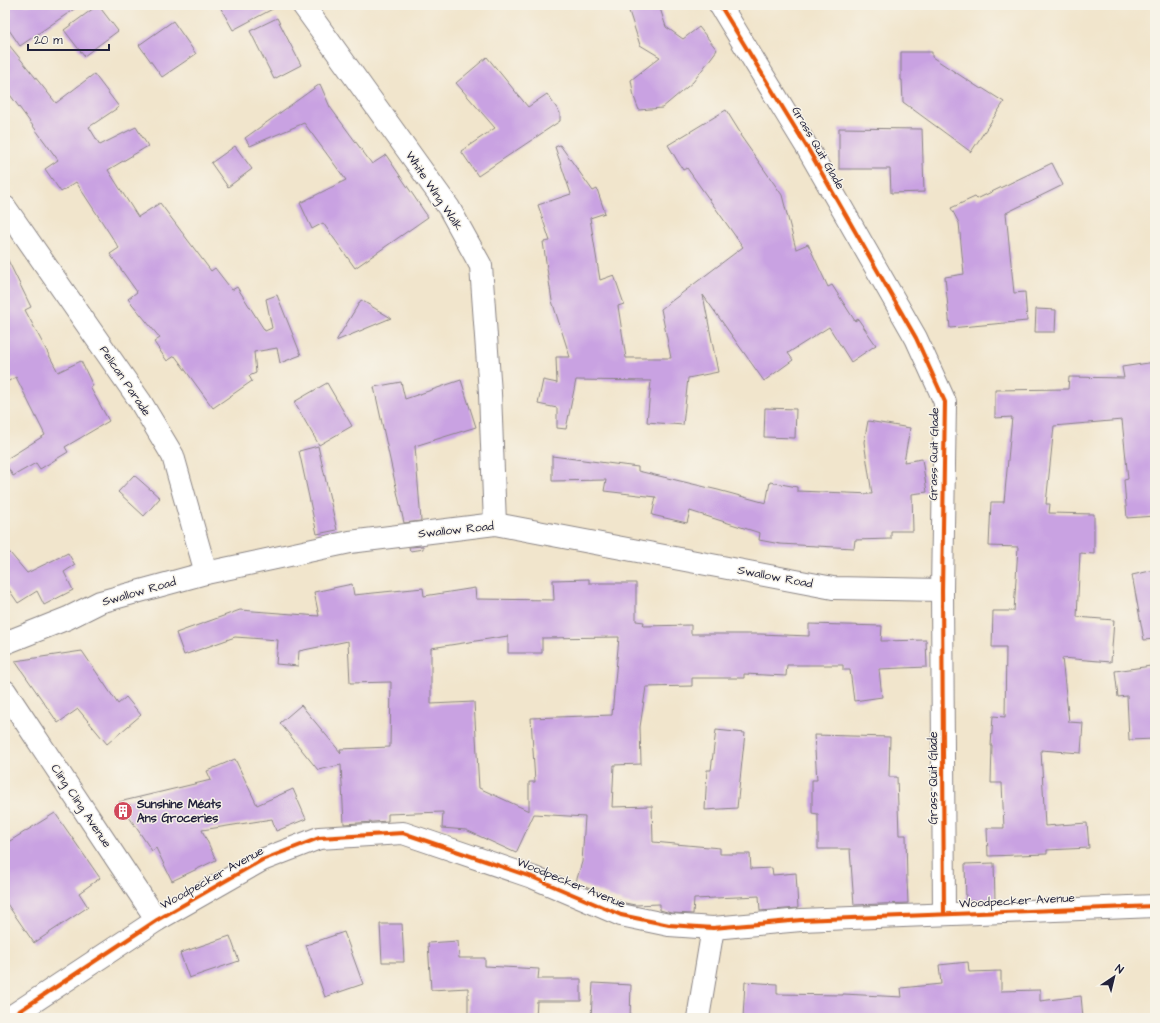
<svg xmlns="http://www.w3.org/2000/svg" width="1160" height="1023" font-family="'Architects Daughter',sans-serif">
<style>
.building{fill:#c9a2e2;fill-rule:evenodd}
.lines{fill:none;stroke-linecap:round;stroke-linejoin:round}
.minor-casing{stroke:#8a8484;stroke-width:24}
.minor{stroke:#fff;stroke-width:22}
.cycleway-casing{stroke:#f7f3e8;stroke-width:6}
.cycleway{stroke:#e8590c;stroke-width:4}
.labels{text-anchor:middle;dominant-baseline:central;stroke-width:3;stroke-linejoin:round;paint-order:stroke}
.street-label{font-size:12px;fill:#22223b;stroke:#f7f3e8}
.poi-label{font-size:12px;font-weight:bold;fill:#22223b;stroke:#f7f3e8;text-anchor:start}
</style>
<rect width="100%" height="100%" fill="#f7f3e8"/>
<filter id="ink" filterUnits="userSpaceOnUse"><feTurbulence type="fractalNoise" baseFrequency=".025" numOctaves="2"/><feDisplacementMap in="SourceGraphic" scale="8" xChannelSelector="R" yChannelSelector="G"/><feConvolveMatrix kernelMatrix="1 2 1 2 8 2 1 2 1" color-interpolation-filters="sRGB"/></filter>
<filter id="wash" filterUnits="userSpaceOnUse"><feTurbulence type="fractalNoise" baseFrequency=".012" numOctaves="4" result="noise"/><feDisplacementMap in="SourceGraphic" scale="16" xChannelSelector="R" yChannelSelector="G"/><feGaussianBlur stdDeviation="0.9" result="paint"/><feColorMatrix in="noise" values="0 0 0 0 0 0 0 0 0 0 0 0 0 0 0 0 0 1.4 0 .05"/><feComposite in="paint" operator="in"/></filter>
<g filter="url(#wash)">
<rect width="100%" height="100%" fill="#f1e5cc"/>
<g id="blocks">
<!-- building -->
<g class="building">
<polygon points="5,5 80,5 20,46 5,24"/>
<polygon points="98,5 118,31 84,56 64,30"/>
<polygon points="219,5 280,5 233,30"/>
<polygon points="627,5 659,5 666,27 683,39 699,27 717,50 693,82 662,108 639,110 634,97 631,80 660,57 640,45"/>
<polygon points="277,18 301,65 274,79 250,31"/>
<polygon points="173,21 196,54 162,77 139,45"/>
<polygon points="5,40 56,103 94,74 119,107 89,127 100,145 136,127 148,146 108,170 138,217 160,203 211,271 215,268 232,290 237,287 265,331 272,328 266,299 277,295 301,355 280,363 277,348 254,352 256,373 249,376 252,381 213,408 175,356 167,361 154,342 160,338 128,299 137,292 110,254 119,248 76,182 61,192 45,169 58,160 5,88"/>
<polygon points="901,52 932,52 932,57 981,89 982,88 1004,102 971,152 903,102 902,80 901,80"/>
<polygon points="487,57 528,107 547,94 560,113 560,121 478,176 461,151 495,128 456,83"/>
<polygon points="320,84 330,107 372,164 386,155 428,217 355,268 323,223 312,229 300,203 346,180 304,123 250,146 245,138"/>
<polygon points="726,110 741,134 740,135 782,195 796,249 808,244 828,287 832,285 855,321 858,319 876,345 851,362 829,327 788,353 793,360 764,381 703,295 718,372 688,378 683,425 647,422 651,381 576,380 566,429 557,428 557,408 538,404 543,380 557,383 556,357 570,357 552,301 543,242 550,241 538,205 571,194 555,147 560,145 593,191 597,189 605,213 590,218 600,280 614,275 624,304 618,306 626,358 671,358 661,309 743,247 687,168 683,170 668,145"/>
<polygon points="839,128 922,129 924,192 891,193 890,169 839,169"/>
<polygon points="235,146 252,169 228,187 211,163"/>
<polygon points="1052,163 1063,185 1006,213 1014,293 1025,292 1027,321 950,328 945,277 964,274 959,223 951,208 975,197 977,199"/>
<polygon points="5,254 31,307 25,310 58,372 81,361 93,386 90,387 109,421 65,447 68,452 40,469 36,463 13,476 5,463 5,460 45,435 16,377 5,383"/>
<polygon points="361,300 391,318 336,341"/>
<polygon points="1036,309 1056,310 1055,332 1035,332"/>
<polygon points="1155,362 1155,516 1127,518 1124,480 1128,479 1122,420 1054,426 1046,504 1050,504 1049,513 1094,514 1094,554 1080,553 1077,617 1114,620 1111,662 1062,658 1069,722 1083,723 1081,753 1041,750 1045,826 1087,823 1089,848 1047,850 1047,854 988,856 987,828 1004,828 1002,783 991,783 992,746 991,746 993,716 1005,717 1006,647 992,647 993,611 1014,611 1018,547 989,546 991,502 1004,502 1012,417 995,418 995,390 1068,389 1069,377 1124,378 1122,367"/>
<polygon points="461,380 476,427 415,446 421,521 404,523 374,387 401,382 405,399"/>
<polygon points="327,383 352,426 319,445 294,402"/>
<polygon points="765,408 796,409 795,438 764,437"/>
<polygon points="868,421 910,428 904,462 922,459 927,492 912,494 913,531 891,531 891,539 855,540 854,548 780,544 759,540 760,533 690,511 687,523 652,515 656,497 604,491 606,480 552,481 552,456 638,467 638,471 718,490 766,503 770,482 797,487 797,491 872,494 864,442"/>
<polygon points="318,446 337,530 317,534 299,451"/>
<polygon points="134,475 160,498 144,516 118,492"/>
<polygon points="423,546 423,549 410,551 409,547"/>
<polygon points="5,547 27,573 68,553 75,565 64,572 73,590 44,605 37,591 18,603 5,584"/>
<polygon points="1155,570 1155,639 1144,640 1132,575"/>
<path d="M589 579V583H636V621L644 622 643 626 691 625V634H760L809 636V624L882 626 881 641 926 640 927 667 879 669 882 697 854 701 850 670H843V665H787L786 676 744 674V678H692V686L646 687 640 727 641 764 614 765 612 807 652 806 653 842 720 848V854H750L751 869 772 868 773 875 796 873 798 908 760 911 759 896 694 899 693 914 671 913 660 910V904L635 905 625 903 576 882 582 862 585 817 534 814 516 853 466 830 442 828 443 812 388 814V821L344 824 341 765 318 770 280 723 301 705 341 753 340 749 390 747 391 682 350 683 348 641 299 651 298 666 276 664 278 640 235 637 184 655 176 633 240 610 319 616 314 592 352 584 354 595 423 588 424 596 475 588 476 599 554 600 553 580ZM508 636V653H542V638L619 637 612 715 531 718 535 782H529V811L479 788 474 702 431 704V648Z"/>
<polygon points="82,651 118,704 126,697 141,715 107,744 78,709 58,723 15,661"/>
<polygon points="1151,666 1155,691 1155,739 1129,740 1127,696 1118,697 1115,671"/>
<polygon points="716,730 745,733 737,808 705,810 707,770 711,770"/>
<polygon points="814,735 890,737 889,777 897,777 899,835 906,835 907,881 908,903 854,905 850,849 818,849 818,814 812,813 812,780 817,780"/>
<polygon points="235,759 257,805 293,789 306,819 276,831 272,819 202,830 216,860 172,881 156,848 152,851 119,802 211,780 207,771"/>
<polygon points="55,813 100,878 79,893 88,907 34,943 5,901 5,844"/>
<polygon points="994,863 995,900 966,901 965,864"/>
<polygon points="380,924 402,924 404,962 382,962"/>
<polygon points="344,932 363,984 325,997 306,945"/>
<polygon points="230,936 239,961 189,978 180,953"/>
<polygon points="458,941 459,958 485,958 485,966 539,969 538,979 581,979 581,1001 537,1001 536,1018 468,1018 468,988 431,990 428,943"/>
<polygon points="968,962 969,972 1001,971 1001,991 1040,990 1040,1001 1081,996 1083,1018 743,1018 745,982 777,984 777,994 843,995 843,994 902,997 901,988 941,984 939,965"/>
<polygon points="593,983 631,985 630,1018 591,1018"/>
</g>
</g>
</g>
<g filter="url(#ink)">
<use href="#blocks" fill-opacity="0" stroke="#8a8484" stroke-width="1"/>
<g class="lines">
<!-- minor casing -->
<g class="minor-casing">
<g id="minor">
<polyline points="303,5 449,208 481,266 490,393 495,524"/>
<polyline points="720,5 808,149 916,338 945,402 942,590 944,914"/>
<polyline points="5,207 140,401 173,456 206,573"/>
<polyline points="5,643 68,618 100,602 206,573 350,542 495,524 833,588 942,590"/>
<polyline points="5,691 157,920"/>
<polyline points="9,1018 157,920 262,860 319,838 403,833 532,877 621,915 669,925 713,928 801,920 1155,906"/>
<polyline points="698,1018 713,928"/>
</g>
</g>
<!-- minor -->
<use href="#minor" class="minor"/>
<!-- cycleway casing -->
<g class="cycleway-casing">
<g id="cycleway">
<polyline points="720,5 808,149 916,338 945,402 942,590 944,914"/>
<polyline points="9,1018 157,920 262,860 319,838 403,833 532,877 621,915 669,925 713,928 801,920 1155,906"/>
</g>
</g>
<!-- cycleway -->
<use href="#cycleway" class="cycleway"/>
</g>
</g>
<!-- icons -->
<defs>
<g id="building-disc" transform="scale(1)"><circle r="9.5" fill="#d1495b" stroke="#f7f3e8"/><path d="M-4-6H4V6H1V3H-1V6H-4ZM-2.5-4.3h1.7v1.8h-1.7ZM.8-4.3h1.7v1.8H.8ZM-2.5-1h1.7V.8h-1.7ZM.8-1h1.7V.8H.8Z" fill="#fff"/></g>
</defs>
<g fill-rule="evenodd">
<use href="#building-disc" x="123" y="811"/>
</g>
<g class="labels">
<!-- street labels -->
<g class="street-label">
<text transform="translate(818 148) rotate(60)">Grass Quit Glade</text>
<text transform="translate(434 191) rotate(56)">White Wing Walk</text>
<text transform="translate(125 381) rotate(56)">Pelican Parade</text>
<text transform="translate(934 454) rotate(-89)">Grass Quit Glade</text>
<text transform="translate(456 530) rotate(-6)">Swallow Road</text>
<text transform="translate(775 577) rotate(11)">Swallow Road</text>
<text transform="translate(139 592) rotate(-16)">Swallow Road</text>
<text transform="translate(933 778) rotate(-90)">Grass Quit Glade</text>
<text transform="translate(81 806) rotate(56)">Cling Cling Avenue</text>
<text transform="translate(212 878) rotate(-29)">Woodpecker Avenue</text>
<text transform="translate(571 883) rotate(22)">Woodpecker Avenue</text>
<text transform="translate(1017 901) rotate(-3)">Woodpecker Avenue</text>
</g>
<!-- poi labels -->
<g class="poi-label">
<text x="137" y="804">Sunshine Méats<tspan x="137" dy="14">Ans Groceries</tspan></text>
</g>
</g>
<!-- margin -->
<rect width="1160" height="1023" fill="none" stroke="#f7f3e8" stroke-width="20"/>
<!-- north arrow -->
<g transform="translate(1114 977) rotate(35)" stroke="#f7f3e8" stroke-width="3" paint-order="stroke">
<path d="M0-3L7 15L0 10L-7 15Z" fill="#22223b"/>
<text y="-6" font-size="11" font-weight="bold" text-anchor="middle" fill="#22223b">N</text>
</g>
<!-- scale -->
<path d="M28 44v6h81v-6" fill="none" stroke="#22223b" stroke-width="2"/>
<text x="34" y="44" font-size="12" fill="#22223b" stroke="#f7f3e8" stroke-width="3" paint-order="stroke">20 m</text>
</svg>
